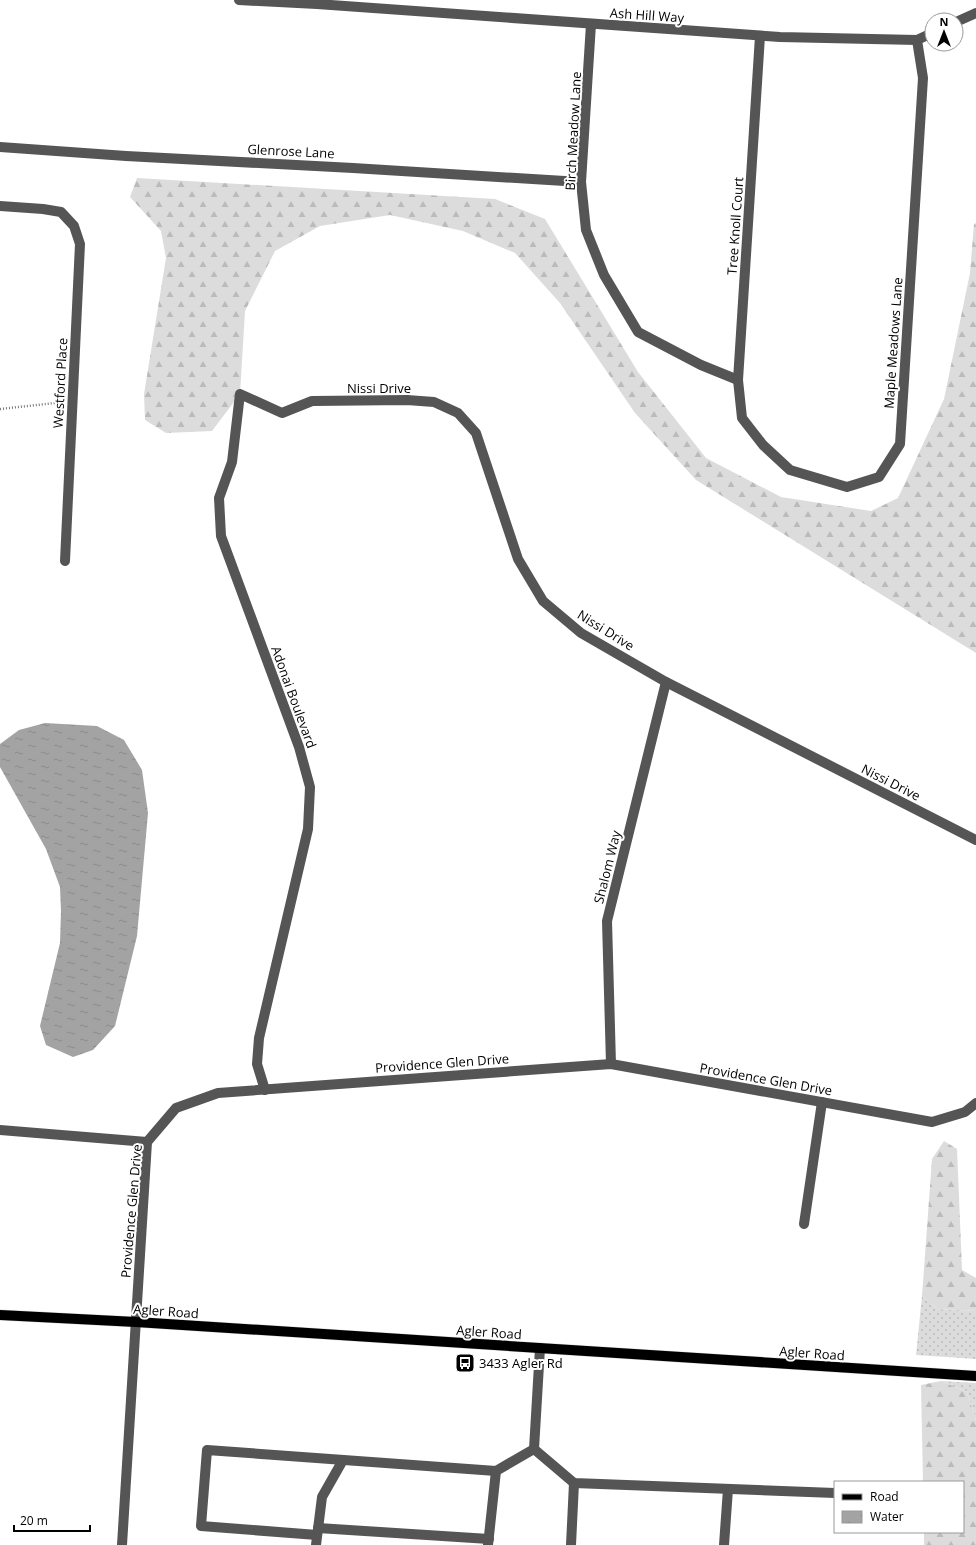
<svg xmlns="http://www.w3.org/2000/svg" width="976" height="1545" font-family="'Open Sans',sans-serif">
<style>
.grass{fill:url(#grass-dots)}
.forest{fill:url(#forest-firs)}
.water{fill:url(#water-ripples)}
.lines{fill:none;stroke-linecap:round;stroke-linejoin:round}
.major-casing{stroke:#dbdbdb;stroke-width:11}
.path{stroke:#777;stroke-width:2.5;stroke-dasharray:1 2;stroke-linecap:butt}
.minor{stroke:#555;stroke-width:10}
.major{stroke:#000;stroke-width:10}
.labels{text-anchor:middle;dominant-baseline:central;stroke-width:4;stroke-linejoin:round;paint-order:stroke}
.street-label{font-size:13px;fill:#000;stroke:#fff}
.poi-label{font-size:13px;fill:#000;stroke:#fff;text-anchor:start}
</style>
<defs>
<pattern id="grass-dots" width="8" height="8" patternUnits="userSpaceOnUse"><rect width="8" height="8" fill="#dcdcdc"/><path d="M2 2h.1M6 6h.1" fill="none" stroke="#bbb" stroke-width="1.8" stroke-linecap="round"/></pattern>
<pattern id="forest-firs" width="22" height="20" patternUnits="userSpaceOnUse"><rect width="22" height="20" fill="#dcdcdc"/><path d="M5 1l3.5 6h-7zM16 11l3.5 6h-7z" fill="#bbb"/></pattern>
<pattern id="water-ripples" width="26" height="14" patternUnits="userSpaceOnUse"><rect width="26" height="14" fill="#a3a3a3"/><path d="M2 4q2-2 4 0t4 0M15 11q2-2 4 0t4 0" fill="none" stroke="#8b8b8b"/></pattern>
</defs>
<rect width="100%" height="100%" fill="#fff"/>
<!-- grass -->
<g class="grass">
<polygon points="922,1296 938,1309 976,1311 976,1359 916,1355"/>
<polygon points="941,1381 976,1383 976,1420 967,1392"/>
</g>
<!-- forest -->
<g class="forest">
<polygon points="137,178 495,199 545,219 638,372 706,458 781,497 871,511 898,498 944,399 970,273 974,224 976,223 976,653 696,480 635,413 560,303 515,253 463,231 390,215 320,226 275,251 245,311 240,394 212,431 166,433 145,420 144,394 166,258 161,231 130,197"/>
<polygon points="944,1141 957,1149 962,1270 976,1278 976,1311 938,1309 922,1296 932,1159"/>
<polygon points="941,1381 967,1392 976,1420 976,1545 924,1545 924,1532 963,1532 963,1482 923,1482 921,1385"/>
</g>
<!-- water -->
<polygon class="water" points="45,723 97,726 124,740 142,770 148,813 137,936 115,1026 93,1050 73,1057 46,1045 40,1026 60,943 61,911 60,887 46,849 0,767 0,744 19,730"/>
<g class="lines">
<!-- major casing -->
<g class="major-casing">
<polyline id="major" points="0,1315 136,1322 976,1376"/>
</g>
<!-- path -->
<polyline class="path" points="0,409 55,403"/>
<!-- minor -->
<g class="minor">
<polyline points="239,0 317,4 780,37 917,40 932,33"/>
<polyline points="956,22 976,13"/>
<polyline points="591,24 581,182 586,230 604,275 638,332 701,365 738,380"/>
<polyline points="760,36 738,380 742,418 763,445 790,470 847,487 879,477 900,444 923,78 917,40"/>
<polyline points="0,147 126,156 353,168 581,182"/>
<polyline points="0,206 43,209 61,212 74,226 80,244 65,561"/>
<polyline points="611,1064 607,921 666,682"/>
<polyline points="265,1090 257,1064 259,1038 308,829 310,787 299,747 221,536 219,498 232,462 240,394 282,413 312,401 407,400 434,402 458,413 476,433 518,559 543,601 581,633 666,682 976,840"/>
<polyline points="0,1130 147,1142"/>
<polyline points="804,1224 822,1102"/>
<polyline points="540,1348 534,1449 574,1483 835,1493"/>
<polyline points="318,1528 489,1539"/>
<polyline points="317,1535 201,1526 207,1450 496,1471 534,1449"/>
<polyline points="122,1545 147,1142 176,1108 218,1093 611,1064 932,1122 965,1112 976,1103"/>
<polyline points="316,1545 322,1497 343,1460"/>
<polyline points="488,1545 496,1471"/>
<polyline points="571,1545 574,1483"/>
<polyline points="724,1545 728,1489"/>
</g>
<!-- major -->
<use href="#major" class="major"/>
</g>
<!-- icons -->
<defs>
<g id="bus-square" transform="scale(1)"><rect x="-9" y="-9" width="18" height="18" rx="4" fill="#000" stroke="#fff"/><path d="M-5-6H5V4H4V6H2V4H-2V6H-4V4H-5ZM-3.5-4V0h7V-4ZM-3.5 1.2v1.5H-2V1.2ZM2 1.2v1.5H3.5V1.2Z" fill="#fff"/></g>
</defs>
<g fill-rule="evenodd">
<use href="#bus-square" x="465" y="1363"/>
</g>
<g class="labels">
<!-- street labels -->
<g class="street-label">
<text transform="translate(647 15) rotate(4)">Ash Hill Way</text>
<text transform="translate(573 131) rotate(-87)">Birch Meadow Lane</text>
<text transform="translate(291 151) rotate(3)">Glenrose Lane</text>
<text transform="translate(735 226) rotate(-86)">Tree Knoll Court</text>
<text transform="translate(893 343) rotate(-86)">Maple Meadows Lane</text>
<text transform="translate(60 383) rotate(-87)">Westford Place</text>
<text x="379" y="388">Nissi Drive</text>
<text transform="translate(606 630) rotate(32)">Nissi Drive</text>
<text transform="translate(294 697) rotate(70)">Adonai Boulevard</text>
<text transform="translate(891 782) rotate(27)">Nissi Drive</text>
<text transform="translate(607 867) rotate(-76)">Shalom Way</text>
<text transform="translate(442 1063) rotate(-4)">Providence Glen Drive</text>
<text transform="translate(766 1079) rotate(10)">Providence Glen Drive</text>
<text transform="translate(131 1211) rotate(-85)">Providence Glen Drive</text>
<text transform="translate(166 1311) rotate(4)">Agler Road</text>
<text transform="translate(489 1332) rotate(4)">Agler Road</text>
<text transform="translate(812 1353) rotate(4)">Agler Road</text>
</g>
<!-- poi labels -->
<g class="poi-label">
<text x="479" y="1363">3433 Agler Rd</text>
</g>
</g>
<!-- legend -->
<rect x="834" y="1481" width="130" height="52" fill="#ffffff" stroke="#999999"/>
<rect x="842" y="1494" width="20" height="6" fill="#000000" stroke="#999999"/>
<text x="870" y="1501" font-size="12" fill="#000000">Road</text>
<rect x="842" y="1511" width="20" height="12" fill="url(#water-ripples)" stroke="#999999"/>
<text x="870" y="1521" font-size="12" fill="#000000">Water</text>
<!-- north arrow -->
<g transform="translate(944 32)"><circle r="19" fill="#ffffff" stroke="#999999"/>
<path d="M0-3L7 15L0 10L-7 15Z" fill="#000000"/>
<text y="-6" font-size="11" font-weight="bold" text-anchor="middle" fill="#000000">N</text>
</g>
<!-- scale -->
<path d="M14 1525v6h76v-6" fill="none" stroke="#000000" stroke-width="2"/>
<text x="20" y="1525" font-size="12" fill="#000000" stroke="#ffffff" stroke-width="3" paint-order="stroke">20 m</text>
</svg>
